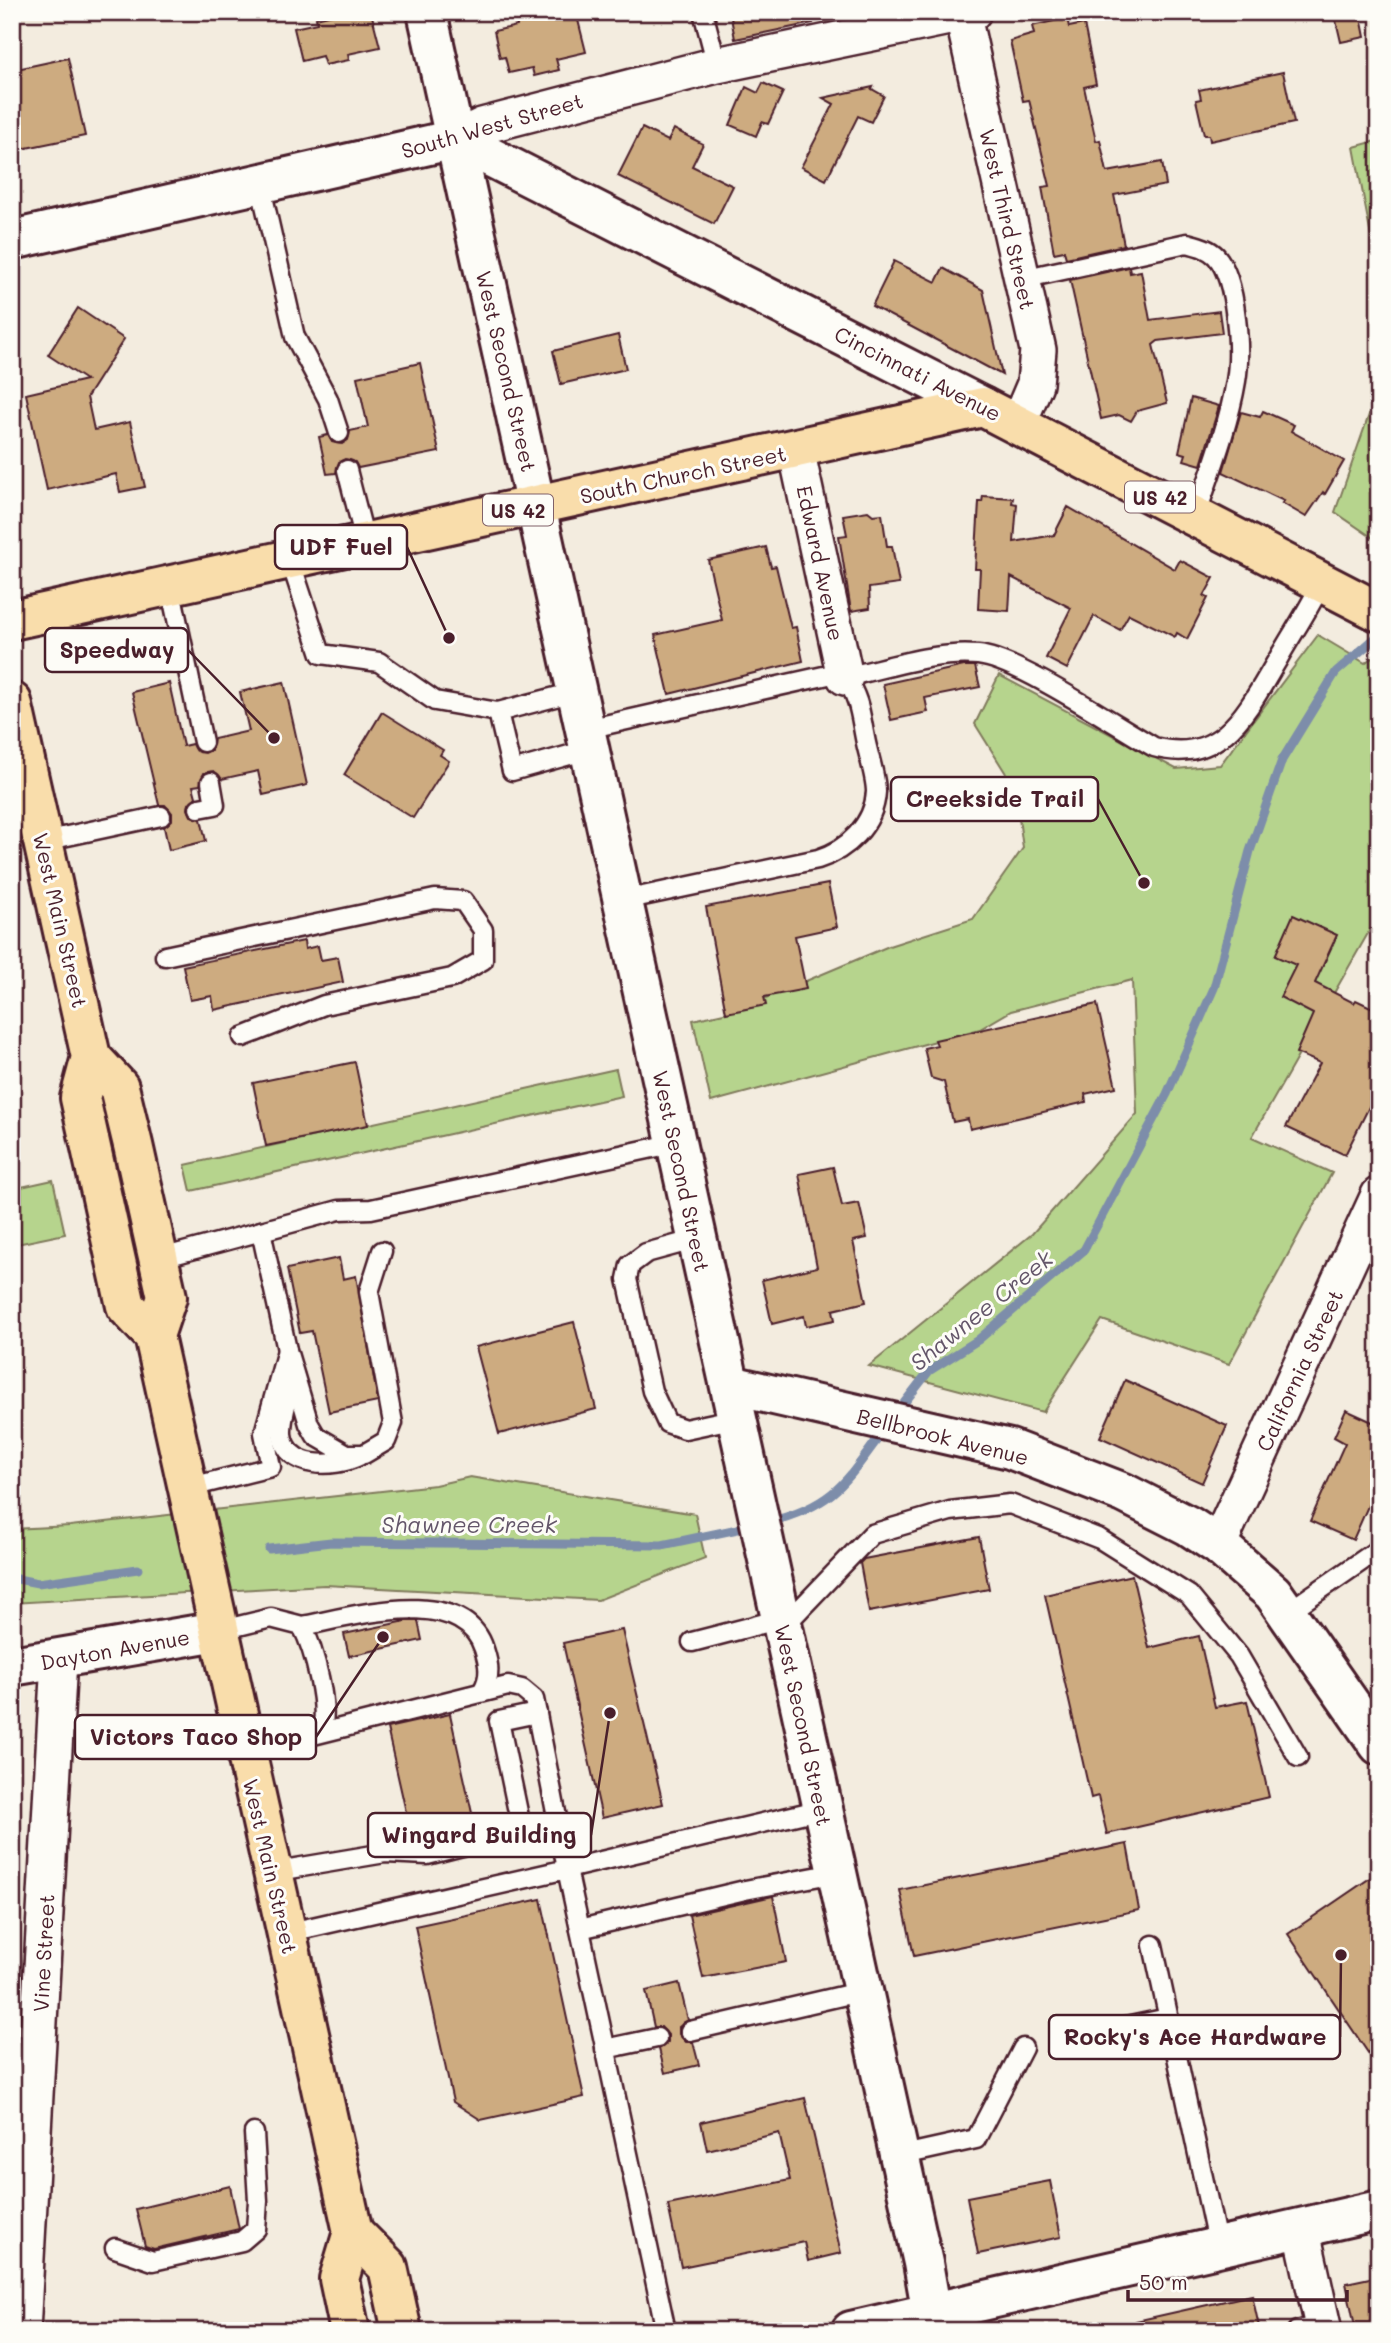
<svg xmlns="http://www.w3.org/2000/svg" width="1391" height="2343" font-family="Mali,sans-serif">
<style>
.green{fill:#b6d48d;stroke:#807a5c;stroke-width:2}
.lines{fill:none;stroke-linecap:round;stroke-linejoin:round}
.stream{stroke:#7d8daa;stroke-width:9}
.building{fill:#cdab80;stroke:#4a1f2b;stroke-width:2}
.service-casing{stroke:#4a1f2b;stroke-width:23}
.minor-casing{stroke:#4a1f2b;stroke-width:40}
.tertiary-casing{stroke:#4a1f2b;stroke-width:44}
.secondary-casing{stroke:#4a1f2b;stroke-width:44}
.primary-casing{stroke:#4a1f2b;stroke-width:44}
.trunk-casing{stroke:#4a1f2b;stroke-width:44}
.service{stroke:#fdfcf7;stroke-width:18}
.minor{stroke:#fdfcf7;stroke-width:35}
.tertiary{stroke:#fdfcf7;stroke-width:38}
.secondary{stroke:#fdfcf7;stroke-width:38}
.primary{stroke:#f9ddab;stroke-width:38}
.trunk{stroke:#f9ddab;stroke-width:38}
.labels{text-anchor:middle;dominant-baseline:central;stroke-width:6;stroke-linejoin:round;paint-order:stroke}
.shield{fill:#fdfcf7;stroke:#806168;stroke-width:2}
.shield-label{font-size:19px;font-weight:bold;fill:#4a1f2b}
.street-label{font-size:21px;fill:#4a1f2b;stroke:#fdfcf7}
.water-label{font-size:23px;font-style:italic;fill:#64566a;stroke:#fdfcf7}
.leader{fill:none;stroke:#4a1f2b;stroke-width:2.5}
.callout-dot{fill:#4a1f2b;stroke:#fdfcf7;stroke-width:2.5}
.callout{fill:#fdfcf7;stroke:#4a1f2b;stroke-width:2.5}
.callout-label{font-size:23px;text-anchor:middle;font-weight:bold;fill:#4a1f2b}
</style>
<rect width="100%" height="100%" fill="#f3ecdf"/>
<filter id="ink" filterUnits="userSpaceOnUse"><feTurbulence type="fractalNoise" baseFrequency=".0143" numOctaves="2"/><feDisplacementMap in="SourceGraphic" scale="14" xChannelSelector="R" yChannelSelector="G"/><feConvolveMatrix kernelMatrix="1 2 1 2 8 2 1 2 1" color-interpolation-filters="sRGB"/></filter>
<g filter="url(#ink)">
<!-- green -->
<g class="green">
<polygon points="1379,140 1379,279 1354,147"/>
<polygon points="1379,386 1379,542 1335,512"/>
<polygon points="1318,635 1365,663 1371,658 1379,662 1379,914 1252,1137 1332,1173 1229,1364 1102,1320 1043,1412 869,1366 1032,1234 1137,1114 1132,980 1011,1011 980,1029 711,1102 693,1020 737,1010 889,946 973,919 1023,848 1015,788 975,724 999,675 1176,769 1220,765"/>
<polygon points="616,1069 622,1096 191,1191 185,1165"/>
<polygon points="53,1180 65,1234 12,1245 12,1189"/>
<polygon points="470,1477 695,1514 705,1558 598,1600 325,1585 12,1603 12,1529 70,1526 435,1485"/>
</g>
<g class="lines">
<!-- stream -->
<g class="stream">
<polyline points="897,1412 929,1371 978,1340 1084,1250 1167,1094 1214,988 1250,851 1282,760 1336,672 1379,635"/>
<path d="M769 1522C836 1505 846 1481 885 1429"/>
<polyline points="269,1549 331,1542 662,1545 752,1526"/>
<polyline points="12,1578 38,1583 138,1569"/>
</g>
</g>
<!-- building -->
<g class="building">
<polygon points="341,12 371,12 380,47 348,54 349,60 325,65 322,56 302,61 294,28 317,23 316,18"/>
<polygon points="516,12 576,12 586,52 556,59 559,70 534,76 532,68 509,73 505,57 500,58 494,31 517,26"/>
<polygon points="730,12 811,12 813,23 735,39"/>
<polygon points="1334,12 1360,12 1365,37 1341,42"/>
<polygon points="1067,18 1069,27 1084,24 1096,84 1084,87 1096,141 1100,140 1107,172 1162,162 1166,185 1114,195 1124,245 1066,258 1064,251 1054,253 1042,187 1050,186 1029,100 1023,101 1010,41 1034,34 1032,26"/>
<polygon points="68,58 85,136 21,149 12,108 12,70"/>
<polygon points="1283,72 1294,123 1210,141 1209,135 1204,135 1196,100 1201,99 1199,90"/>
<polygon points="763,83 783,92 768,124 762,122 756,136 730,125 746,87 758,93"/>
<polygon points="873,87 872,89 884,96 871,122 858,116 826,180 801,167 834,104 823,98"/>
<polygon points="642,128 668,141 674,129 703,144 692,166 733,186 714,224 618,176"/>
<polygon points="894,261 936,282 943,268 983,290 1002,375 872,306"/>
<polygon points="1129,267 1130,273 1141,271 1150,320 1219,311 1222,333 1158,341 1153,345 1167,403 1137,411 1131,421 1119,415 1101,419 1070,280"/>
<polygon points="78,308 124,339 87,397 94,430 130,422 145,487 120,492 116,474 47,490 26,394 86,380 48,355"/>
<polygon points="618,335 626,369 561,384 553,351"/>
<polygon points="420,363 439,452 358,468 355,462 345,459 339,462 336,473 327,474 319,437 328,435 332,442 342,444 348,440 350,431 368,427 357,377"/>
<polygon points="1191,398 1219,406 1201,465 1184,460 1186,454 1179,452"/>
<polygon points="1263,411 1294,425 1291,431 1344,461 1325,494 1323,492 1306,517 1282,503 1284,501 1223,472 1241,412 1260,417"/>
<polygon points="983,496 1013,498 1012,503 1017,504 1014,542 1054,535 1068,507 1175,569 1180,560 1214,578 1204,596 1208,598 1187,639 1177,633 1175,637 1129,614 1120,630 1094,616 1067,669 1046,658 1071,608 1011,577 1009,611 978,609 980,569 975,569 979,502 982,502"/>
<polygon points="868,511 873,515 882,514 887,546 892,546 899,584 869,588 870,608 851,611 839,536 847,535 843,515"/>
<polygon points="766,547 771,567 776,566 791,628 796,627 803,661 669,694 655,635 722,620 708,560"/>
<polygon points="964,666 975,666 980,687 925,698 928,712 891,720 883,684"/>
<polygon points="284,682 307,785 263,795 258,771 222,779 214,771 204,773 200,785 193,786 196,797 189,804 188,809 191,816 201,819 206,841 169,850 164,827 172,820 172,813 165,805 159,805 132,692 169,683 183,746 192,744 195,750 205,753 211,750 214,739 249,731 240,692"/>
<polygon points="382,712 443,750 440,755 449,761 413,818 344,775"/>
<polygon points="828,884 837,927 795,936 806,989 764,997 766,1005 726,1013 706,907"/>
<polygon points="1293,915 1337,935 1315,983 1354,1003 1356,1000 1379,1011 1379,1087 1345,1155 1286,1127 1320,1063 1296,1053 1313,1014 1280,997 1296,965 1275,956"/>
<polygon points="304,941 305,949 318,946 321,960 338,957 343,982 214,1010 212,996 190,1000 183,966"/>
<polygon points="1097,1004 1116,1087 1085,1094 1086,1102 970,1129 968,1119 953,1122 944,1082 931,1078 924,1048 937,1045 935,1040"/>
<polygon points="355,1062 368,1125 266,1146 253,1083"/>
<polygon points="833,1167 842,1206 859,1203 867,1238 853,1241 866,1302 833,1310 835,1320 806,1326 804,1316 772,1324 762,1280 817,1267 799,1174"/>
<polygon points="339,1258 343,1279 356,1276 378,1402 329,1412 312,1331 300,1333 287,1269"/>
<polygon points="574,1322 596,1409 499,1434 476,1347"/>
<polygon points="1125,1380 1227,1426 1202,1483 1100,1437"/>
<polygon points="1346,1410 1379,1425 1379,1481 1353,1540 1310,1521 1345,1443 1334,1437"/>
<polygon points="979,1537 989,1589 869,1612 860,1563 864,1559"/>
<polygon points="1132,1575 1149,1648 1199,1636 1215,1707 1247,1701 1269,1797 1107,1834 1098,1796 1091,1798 1045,1595"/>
<polygon points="406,1621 418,1621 422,1640 349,1656 344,1634"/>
<polygon points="622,1630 663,1804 602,1818 563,1643"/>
<polygon points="450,1714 476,1831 426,1844 413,1843 387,1728"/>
<polygon points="1127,1844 1139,1910 914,1956 900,1890"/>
<polygon points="1379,1872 1379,2069 1288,1934"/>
<polygon points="773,1896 786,1962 703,1978 689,1915"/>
<polygon points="541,1899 584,2097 481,2120 453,2102 415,1926"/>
<polygon points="679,1983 688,2020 679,2027 679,2034 686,2042 693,2042 699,2065 665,2073 659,2049 668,2042 668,2035 661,2027 654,2027 646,1991"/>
<polygon points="805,2098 841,2253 808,2261 804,2242 681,2267 668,2205 790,2180 779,2133 707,2150 701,2122"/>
<polygon points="1050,2181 1061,2237 978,2254 967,2197"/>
<polygon points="230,2186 239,2229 154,2249 145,2246 136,2209"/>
<polygon points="1379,2276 1379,2331 1356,2331 1346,2283"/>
<polygon points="1252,2295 1260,2331 1138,2331 1136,2321"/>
</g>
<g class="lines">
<!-- service casing -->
<g class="service-casing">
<g id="service">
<polyline points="703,12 717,65"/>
<polyline points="260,183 295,337 328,399 339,433"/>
<path d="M1022 279 1187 243C1198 246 1208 248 1216 256 1237 279 1241 352 1236 381 1229 424 1210 474 1196 515"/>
<polyline points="347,470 366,544"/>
<polyline points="290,560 321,654 379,662 435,701 498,712"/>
<polyline points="170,586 203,742"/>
<polyline points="578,691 498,712 512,771 591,749"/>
<path d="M587 729 837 673 845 677C887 668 935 651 978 655 1018 659 1115 725 1154 747 1223 766 1248 709 1278 659 1292 634 1308 611 1321 584"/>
<polyline points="199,808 215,805 211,782"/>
<polyline points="44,841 161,816"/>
<path d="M624 900 818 859C847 850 874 825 876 792 876 776 868 755 865 738 860 713 860 700 845 677"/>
<polyline points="165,956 435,899 463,901 483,930 483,960 452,978 324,1005 243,1037"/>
<polyline points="261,1231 287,1350 309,1424 316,1436 347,1454 364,1454 386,1441 393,1423 369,1292 382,1251"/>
<polyline points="697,1239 646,1253 630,1265 627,1279 652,1391 667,1423 685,1429 737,1418"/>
<polyline points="158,1259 339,1210 371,1209 676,1143"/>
<path d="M294 1375C290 1392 281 1416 282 1434 286 1470 335 1468 359 1456"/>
<polyline points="187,1488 271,1467 264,1433 287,1350"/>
<polyline points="1288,1612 1379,1549"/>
<path d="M302 1626C351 1617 463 1583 484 1649 489 1664 491 1676 483 1690"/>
<polyline points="783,1627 872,1534 950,1511 1010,1504 1100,1539 1189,1595 1239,1656 1298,1757"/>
<path d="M218 1631 271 1618 302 1626C314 1649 330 1708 321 1732"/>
<polyline points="692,1642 781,1619"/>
<polyline points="244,1748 313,1735 508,1686 522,1689 534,1699 567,1869 822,1809"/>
<polyline points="272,1872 385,1853 427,1855 522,1831 499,1721 537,1713"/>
<polyline points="580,1929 745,1890 836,1873"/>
<polyline points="286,1933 567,1869 666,2331"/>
<polyline points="1153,1945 1218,2247"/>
<polyline points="690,2031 863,1991"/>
<polyline points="1097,2033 1168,2018"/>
<polyline points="605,2049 657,2038"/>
<polyline points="899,2156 976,2139 1023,2048"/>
<polyline points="115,2248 153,2261 242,2241 256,2229 258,2201 254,2133"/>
<polyline points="1297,2331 1322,2324"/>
</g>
</g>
<!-- minor casing -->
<g class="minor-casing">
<g id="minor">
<polyline points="962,12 1038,350 1035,384 1018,424"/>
<polyline points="455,139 482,126 717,65 973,12"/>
<polyline points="796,449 845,677"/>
<polyline points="1218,1545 1379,1195"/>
<polyline points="1301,2227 1324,2331"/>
<polyline points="22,2331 59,1659"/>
</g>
</g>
<!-- tertiary casing -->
<g class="tertiary-casing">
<g id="tertiary">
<polyline points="12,240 455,139 983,407"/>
<polyline points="730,1385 1010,1449 1124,1493 1189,1526 1218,1545 1273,1593 1379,1745"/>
<polyline points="851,2331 1379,2210"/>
</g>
</g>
<!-- secondary casing -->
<g class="secondary-casing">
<g id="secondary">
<polyline points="427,12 923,2263 935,2331"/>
<polyline points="12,1666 218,1631"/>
</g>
</g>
<!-- primary casing -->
<g class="primary-casing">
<g id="primary">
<polyline points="12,702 91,1057 80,1098 126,1306 154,1336 353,2232 339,2279 350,2331"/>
<polyline points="91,1057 119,1087 133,1145 167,1297 154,1336"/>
<polyline points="353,2232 388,2267 402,2331"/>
</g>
</g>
<!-- trunk casing -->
<g class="trunk-casing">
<polyline id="trunk" points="12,620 983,407 1379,612"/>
</g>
<!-- service -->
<use href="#service" class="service"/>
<!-- minor -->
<use href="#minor" class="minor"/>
<!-- tertiary -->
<use href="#tertiary" class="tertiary"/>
<!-- secondary -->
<use href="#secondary" class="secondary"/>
<!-- primary -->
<use href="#primary" class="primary"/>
<!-- trunk -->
<use href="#trunk" class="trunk"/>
</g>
</g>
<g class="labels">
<!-- shield labels -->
<g class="shield">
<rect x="1125" y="481.5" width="70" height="31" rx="5"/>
<rect x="483" y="494.5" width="70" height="31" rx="5"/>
</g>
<g class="shield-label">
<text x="1160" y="497">US 42</text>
<text x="518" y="510">US 42</text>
</g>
<!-- street labels -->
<g class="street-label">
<text transform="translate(492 125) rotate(-16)">South West Street</text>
<text transform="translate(1008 219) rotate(77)">West Third Street</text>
<text transform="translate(507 371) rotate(77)">West Second Street</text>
<text transform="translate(918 373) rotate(27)">Cincinnati Avenue</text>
<text transform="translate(683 474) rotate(-12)">South Church Street</text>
<text transform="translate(821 563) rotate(78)">Edward Avenue</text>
<text transform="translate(61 920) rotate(77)">West Main Street</text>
<text transform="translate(682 1171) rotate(78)">West Second Street</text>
<text transform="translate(1299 1370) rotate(-65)">California Street</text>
<text transform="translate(943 1436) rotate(14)">Bellbrook Avenue</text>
<text transform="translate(115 1649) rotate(-10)">Dayton Avenue</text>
<text transform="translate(804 1725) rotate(78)">West Second Street</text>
<text transform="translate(271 1866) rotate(77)">West Main Street</text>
<text transform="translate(43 1953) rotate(-87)">Vine Street</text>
</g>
<!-- water labels -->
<g class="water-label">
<text transform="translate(981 1310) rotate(-39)">Shawnee Creek</text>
<text x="469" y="1524">Shawnee Creek</text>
</g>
</g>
<!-- callouts -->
<path class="leader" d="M449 638L407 547M274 738L188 650M1144 883L1098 799M383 1637L316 1737M610 1713L591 1835M1341 1955L1340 2037"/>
<g class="callout-dot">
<circle cx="449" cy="638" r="7"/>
<circle cx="274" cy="738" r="7"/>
<circle cx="1144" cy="883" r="7"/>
<circle cx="383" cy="1637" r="7"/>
<circle cx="610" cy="1713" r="7"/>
<circle cx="1341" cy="1955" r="7"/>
</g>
<g class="callout">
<rect x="275" y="525" width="132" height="44" rx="7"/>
<rect x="45" y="628" width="143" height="44" rx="7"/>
<rect x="891" y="777" width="207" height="44" rx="7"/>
<rect x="75" y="1715" width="241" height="44" rx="7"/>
<rect x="368" y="1813" width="223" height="44" rx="7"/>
<rect x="1049" y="2015" width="291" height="44" rx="7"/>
</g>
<g class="callout-label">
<text x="341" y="555">UDF Fuel</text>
<text x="117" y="658">Speedway</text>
<text x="995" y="807">Creekside Trail</text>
<text x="196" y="1745">Victors Taco Shop</text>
<text x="479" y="1843">Wingard Building</text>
<text x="1195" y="2045">Rocky's Ace Hardware</text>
</g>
<!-- margin -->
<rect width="1391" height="2343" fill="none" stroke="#fdfcf7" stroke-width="42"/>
<rect x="21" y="21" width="1349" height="2301" fill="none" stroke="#4a1f2b" stroke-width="2.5" filter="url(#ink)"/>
<!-- scale -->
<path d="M1128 2290v10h219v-10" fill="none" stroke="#4a1f2b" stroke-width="3.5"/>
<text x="1139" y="2290" font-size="21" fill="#4a1f2b" stroke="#fdfcf7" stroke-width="5" paint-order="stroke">50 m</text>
</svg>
